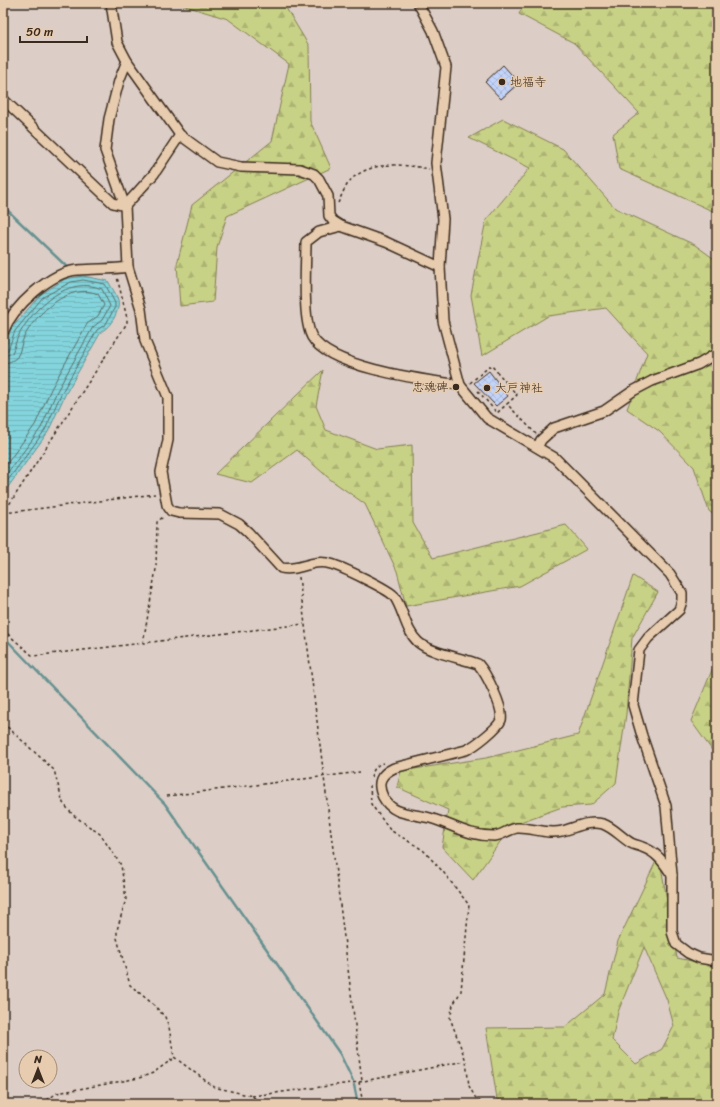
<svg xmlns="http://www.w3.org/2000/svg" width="720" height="1107" font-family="Sriracha,'Klee One',sans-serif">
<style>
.forest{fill:url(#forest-firs);stroke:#827e52;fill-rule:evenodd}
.water{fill:url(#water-rules);stroke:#669090}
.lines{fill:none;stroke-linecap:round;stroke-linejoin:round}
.shore{stroke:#586e6a;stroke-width:1}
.stream{stroke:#669090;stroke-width:2.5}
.building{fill:url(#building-cross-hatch);stroke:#3b2a1e}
.minor-casing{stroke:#3b2a1e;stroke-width:12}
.path{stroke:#3b2a1e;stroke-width:1.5;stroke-dasharray:3 3;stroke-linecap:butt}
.minor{stroke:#e7ccaf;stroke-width:9}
.poi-dot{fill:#3b2a1e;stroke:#e7ccaf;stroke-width:1.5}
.labels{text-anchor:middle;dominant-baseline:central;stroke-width:3;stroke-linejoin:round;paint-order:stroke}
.poi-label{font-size:12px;fill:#3b2a1e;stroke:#e7ccaf;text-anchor:start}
</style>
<defs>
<pattern id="forest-firs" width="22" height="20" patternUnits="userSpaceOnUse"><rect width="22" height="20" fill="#c8d286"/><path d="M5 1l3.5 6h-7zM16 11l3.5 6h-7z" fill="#adb473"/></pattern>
<pattern id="water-rules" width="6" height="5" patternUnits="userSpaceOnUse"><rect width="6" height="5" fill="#83d4dc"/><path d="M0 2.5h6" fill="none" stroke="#72b6bc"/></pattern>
<pattern id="building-cross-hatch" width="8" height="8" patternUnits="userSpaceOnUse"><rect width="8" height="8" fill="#c3d4fa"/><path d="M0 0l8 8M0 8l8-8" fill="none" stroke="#a8b6d6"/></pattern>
</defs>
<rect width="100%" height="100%" fill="#dccec6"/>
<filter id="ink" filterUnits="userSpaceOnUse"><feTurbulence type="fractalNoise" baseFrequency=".025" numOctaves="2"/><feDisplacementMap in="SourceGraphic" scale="8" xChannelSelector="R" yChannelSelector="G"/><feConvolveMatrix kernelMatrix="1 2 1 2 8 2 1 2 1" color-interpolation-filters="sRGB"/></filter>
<g filter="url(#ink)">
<!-- forest -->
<g class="forest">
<polygon points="180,3 283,3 309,46 310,121 331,168 227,216 217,247 213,302 180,306 177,264 192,205 272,141 289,64 228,19 182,5"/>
<polygon points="525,3 717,3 717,213 619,169 613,134 639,113 574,43 519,14"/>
<polygon points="503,119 563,149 615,208 695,245 717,261 717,518 709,511 694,467 659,431 627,409 647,353 606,308 548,316 482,356 471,295 486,220 530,168 469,138"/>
<polygon points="323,370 316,406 326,430 377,449 412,445 413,523 433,558 566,525 587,549 520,586 406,606 397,571 365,504 331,480 297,450 252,483 215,474"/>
<polygon points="633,576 658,592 632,638 626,714 616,783 591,805 562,807 512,825 473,880 442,847 448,810 397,787 401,771 486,758 578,735"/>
<polygon points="717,658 717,757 691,721"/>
<path d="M659 855 677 958 717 966V1104H517L497 1099 486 1028 565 1027 605 994 618 941ZM644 947 667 1000 674 1026 662 1049 636 1064 612 1040 618 1012Z"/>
</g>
<!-- water -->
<path class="water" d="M83 276 108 281C117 297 123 301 114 318 110 325 107 328 101 332L65 395 48 432 3 494V353L11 329 40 295 65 279Z"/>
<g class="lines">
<!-- shore -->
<g class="shore">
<polyline points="3,352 8,350 15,331 43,297 71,282 83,280 105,284 115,303 115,307 106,324 97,330 61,394 45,430 3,487"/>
<path d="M3 357 12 353C15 347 16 339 20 333 35 306 69 275 102 289L110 306 102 320 93 327 57 391 41 428 3 479"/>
<path d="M3 363C8 363 13 361 17 357 21 351 21 343 24 337 36 313 70 282 98 294L104 305 98 316 87 324 51 389 35 425 3 469"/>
</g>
<!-- stream -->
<g class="stream">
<polyline points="3,206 68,268"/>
<polyline points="3,636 165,804 340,1054 353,1081"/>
<polyline points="354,1085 358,1104"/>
</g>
</g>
<!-- building -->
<g class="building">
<polygon points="503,65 519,83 501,99 485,82"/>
<polygon points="489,371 508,396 496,406 474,383"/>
</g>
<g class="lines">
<!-- minor casing -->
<g class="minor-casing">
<g id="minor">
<polyline points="111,3 117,42 127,61 180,135 217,162 241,167 300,169 314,174 319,179 328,196 329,216 333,221 341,226 386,242 440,267"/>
<polyline points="418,3 433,31 446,67 436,163 443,219 440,267 443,321 460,385 487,418 555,458 670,574 682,593 682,601 679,610 648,638 639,650 633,705 642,736 666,806 672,875 672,932 676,944 688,953 699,958 717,961"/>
<path d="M127 61 119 81 109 119 105 150 125 206 128 267 141 309 145 341 168 397V440L161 472 167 505 171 511 179 513 220 514 239 524 248 532 281 568C299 572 312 558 331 564 342 567 388 589 394 596 404 610 405 630 418 642 430 653 462 658 478 664 486 673 504 708 501 720 498 728 475 746 466 750L394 768C381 774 376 782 383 797 393 816 412 813 430 818 454 825 467 836 494 836 501 836 509 829 517 828 531 827 547 835 562 831 575 828 588 820 603 824 614 828 621 837 631 843 634 845 638 845 642 847 657 852 664 863 672 875"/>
<polyline points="3,99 113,203 125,206"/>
<polyline points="125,206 154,174 180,135"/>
<path d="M341 226 319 232 306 242C306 265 302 319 312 337 329 368 426 380 460 385"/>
<path d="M3 332C13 307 50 272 78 270 95 268 111 270 128 267"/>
<polyline points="538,446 541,440 554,428 604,411 633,391 652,381 699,364 717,353"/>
</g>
</g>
<!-- path -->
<g class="path">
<path d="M338 203C342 195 346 183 354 177 375 161 404 164 429 169"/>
<polyline points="470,383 491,365 517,395 507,404 536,434"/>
<polyline points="478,391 497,413 507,404"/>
<polyline points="4,513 155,494"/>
<polyline points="3,514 127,323 127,318 117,277"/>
<polyline points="299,577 362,1081"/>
<polyline points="3,630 33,656 304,624"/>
<polyline points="143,643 156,569 157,522 163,517"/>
<polyline points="3,723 54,770 63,803 73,815 100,834 121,865 126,899 117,930 117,938 130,985 154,1005 165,1017 169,1027 174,1057 214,1087 252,1096 262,1104"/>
<path d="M371 777C373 770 376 765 383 763"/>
<polyline points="370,785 371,804 390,830 423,850 444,873 469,905 461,991 453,1005 450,1018 466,1061 469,1086 475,1097 483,1104"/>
<polyline points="167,796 360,772"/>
<polyline points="359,1082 363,1104"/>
<polyline points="252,1096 359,1082 465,1061"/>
<polyline points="23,1104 47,1100 57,1093 139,1078 153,1073 174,1058"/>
</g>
<!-- minor -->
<use href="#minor" class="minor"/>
</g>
</g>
<!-- markers -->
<g class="poi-dot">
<circle cx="502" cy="82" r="4"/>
<circle cx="456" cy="387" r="4"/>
<circle cx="487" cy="388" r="4"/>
</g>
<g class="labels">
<!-- poi labels -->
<g class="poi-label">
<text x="510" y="82">地福寺</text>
<text x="448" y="387" text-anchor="end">忠魂碑</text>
<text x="495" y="388">大戸神社</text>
</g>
</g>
<!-- margin -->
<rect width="720" height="1107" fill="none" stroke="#e7ccaf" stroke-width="16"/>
<rect x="8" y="8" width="704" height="1091" fill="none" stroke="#3b2a1e" stroke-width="1.5" filter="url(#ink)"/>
<!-- north arrow -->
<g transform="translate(38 1069)"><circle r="19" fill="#e7ccaf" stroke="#a28b75"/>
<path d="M0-3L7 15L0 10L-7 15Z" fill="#3b2a1e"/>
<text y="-6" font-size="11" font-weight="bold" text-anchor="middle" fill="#3b2a1e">N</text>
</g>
<!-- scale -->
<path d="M20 36v6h67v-6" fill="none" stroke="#3b2a1e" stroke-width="2"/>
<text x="26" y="36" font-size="12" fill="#3b2a1e" stroke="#e7ccaf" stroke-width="3" paint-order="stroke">50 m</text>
</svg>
